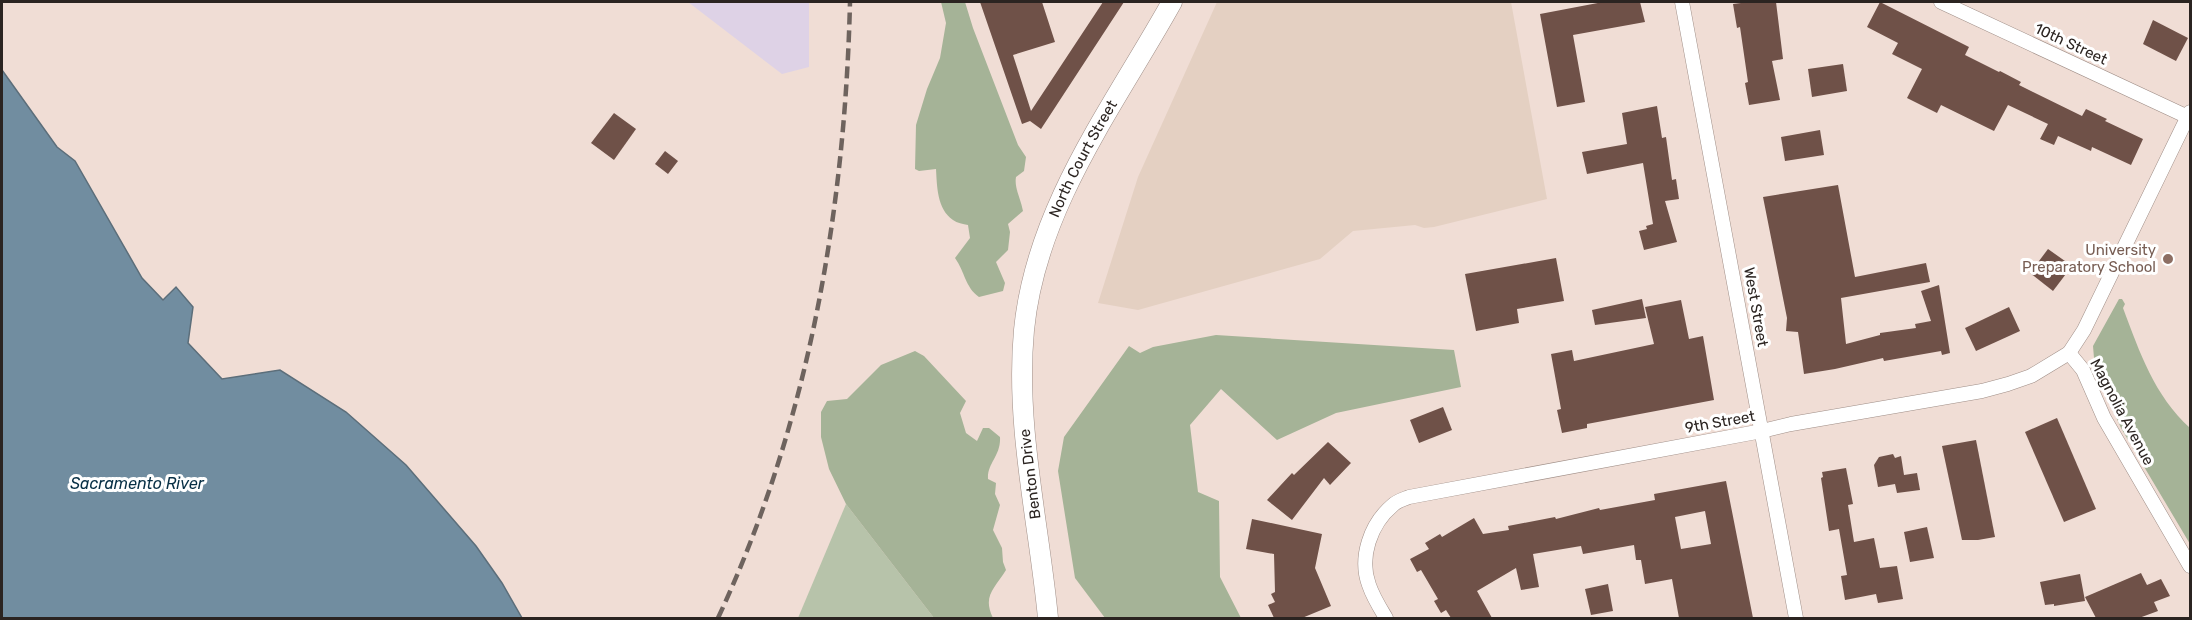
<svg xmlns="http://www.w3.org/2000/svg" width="2192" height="620" font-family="Rubik,sans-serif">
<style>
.commercial{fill:#ded2e6}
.industrial{fill:#e4d0c2}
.green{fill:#b7c3aa}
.forest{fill:#a5b397}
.water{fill:#718da0;stroke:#5c6e7a;stroke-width:1.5}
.building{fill:#6f5148;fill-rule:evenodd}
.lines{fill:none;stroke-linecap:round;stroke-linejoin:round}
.street-casing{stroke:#9f8e87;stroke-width:15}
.secondary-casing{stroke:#9f8e87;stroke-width:21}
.street{stroke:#fff;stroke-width:14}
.secondary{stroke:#fff;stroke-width:20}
.rail{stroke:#6e635e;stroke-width:4.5;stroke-dasharray:12 6;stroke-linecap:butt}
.education-dot{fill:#8d6e63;stroke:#fff;stroke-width:2}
.labels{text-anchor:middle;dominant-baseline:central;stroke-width:6;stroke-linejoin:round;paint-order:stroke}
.street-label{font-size:15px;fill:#2b2421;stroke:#fff}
.education-label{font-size:15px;fill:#785e54;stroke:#fff;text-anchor:end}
.water-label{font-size:16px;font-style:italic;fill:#072f45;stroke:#fff}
</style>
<rect width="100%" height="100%" fill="#f0ddd5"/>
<!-- commercial -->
<polygon class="commercial" points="688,2 809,2 809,67 782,74"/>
<!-- industrial -->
<polygon class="industrial" points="1217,2 1511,2 1547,199 1434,227 1424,228 1415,225 1353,231 1320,259 1138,310 1098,303 1138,177"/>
<!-- green -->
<polygon class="green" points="846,504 934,618 798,618"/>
<!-- forest -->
<g class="forest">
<path d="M941 2H965L973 28 1018 145 1026 157 1024 171 1016 177C1014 188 1021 199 1023 211L1008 224 1010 232 1008 250 996 262 1005 283 1003 291 979 297C965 287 965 272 955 258L970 238 968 225C963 224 957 223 953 220 937 209 937 186 936 169L919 171 915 169 916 125 927 89 940 58 946 23Z"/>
<path d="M2119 299H2122L2125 304 2123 308C2140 353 2154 395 2190 428V544L2121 428 2104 390 2094 358 2093 346Z"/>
<polygon points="1216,335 1454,350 1461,387 1336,413 1277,440 1221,389 1190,425 1198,492 1219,501 1220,577 1241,618 1105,618 1075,578 1058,471 1064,437 1129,346 1140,353 1153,347"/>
<path d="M915 351 924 356 966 401 960 413 966 433 977 441 983 428H989L1000 437C1001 456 987 463 988 479L996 483 995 494 1000 505 993 530 1002 548 1003 562 1006 570C995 588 982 596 993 618H934L846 504 829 469 821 437V412L827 401 847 399 881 365Z"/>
</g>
<!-- water -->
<polygon class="water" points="2,70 57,147 75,161 142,278 163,300 176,287 193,307 188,343 222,379 280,370 346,412 406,465 476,546 502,583 522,618 2,618"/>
<!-- building -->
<g class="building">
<polygon points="980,2 1042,2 1055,42 1013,55 1031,111 1103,2 1124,2 1041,129 1030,121 1022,124"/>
<polygon points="1603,2 1640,2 1645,22 1573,35 1585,102 1557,107 1540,14"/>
<polygon points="1749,2 1776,2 1783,59 1772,61 1780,100 1749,105 1745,83 1748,82 1740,27 1737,28 1733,4"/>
<polygon points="1880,2 1969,47 1965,55 1999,72 2000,71 2021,82 2019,85 2082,116 2086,109 2107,119 2105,121 2143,139 2131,165 2092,147 2091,151 2058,136 2054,145 2040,139 2048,124 2008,105 1994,131 1941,105 1937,113 1907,98 1922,69 1892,54 1898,43 1867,27"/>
<polygon points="2153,20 2188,38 2176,61 2143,44"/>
<polygon points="1843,64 1847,91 1812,97 1808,69"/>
<polygon points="1657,106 1662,138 1666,137 1672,180 1676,179 1679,199 1665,201 1677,242 1644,250 1639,231 1647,229 1646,226 1653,224 1643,163 1587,174 1582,152 1627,144 1622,113"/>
<polygon points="614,113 636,129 614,160 591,143"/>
<polygon points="1820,130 1824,155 1785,161 1781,137"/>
<polygon points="665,151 678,161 668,174 655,164"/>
<polygon points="1838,185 1855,277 1926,263 1930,282 1841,298 1846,344 1880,335 1880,333 1916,328 1915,324 1931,321 1921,291 1939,285 1950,353 1942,355 1941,351 1884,361 1883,358 1835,369 1804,374 1798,332 1786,331 1787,318 1763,197"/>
<polygon points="2048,249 2072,266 2053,291 2030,273"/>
<polygon points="1556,258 1564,301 1517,309 1519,323 1476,331 1465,274"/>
<polygon points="1642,299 1646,318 1595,325 1592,310"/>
<polygon points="1681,300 1689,339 1703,336 1714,400 1587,424 1587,428 1562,433 1557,410 1561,409 1551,354 1572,350 1574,361 1654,344 1645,307"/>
<polygon points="2009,307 2020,331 1976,351 1965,328"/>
<polygon points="1443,407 1452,430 1419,443 1410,420"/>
<polygon points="2057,418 2096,509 2064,522 2025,432"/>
<polygon points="1976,440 1995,537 1978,540 1962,540 1942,446"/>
<polygon points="1328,442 1351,463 1330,485 1324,478 1292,520 1267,500 1292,473 1294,475"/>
<polygon points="1893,454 1895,458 1901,456 1904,475 1917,473 1920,490 1897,493 1895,484 1878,487 1874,465 1879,457"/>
<polygon points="1846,468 1853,504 1848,505 1854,542 1874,538 1880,568 1897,566 1903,599 1878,603 1876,594 1845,600 1841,576 1847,575 1839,529 1829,531 1821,478 1823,477 1822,472"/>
<path d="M1726 481 1753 618H1679L1672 579 1645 584 1641 560H1636L1634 545 1583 554 1581 546 1533 554 1539 587 1521 590 1516 568 1477 591 1492 618H1451L1446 610 1441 613 1434 601 1438 599 1421 570 1417 572 1410 559 1429 549 1425 543 1440 534 1442 537 1474 518 1483 534 1509 530 1508 526 1555 517 1556 519 1599 508 1600 510 1655 500 1654 494ZM1705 511 1711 544 1681 549 1675 517Z"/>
<polygon points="1252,519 1322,534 1315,568 1331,606 1302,618 1274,618 1268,605 1275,602 1271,594 1275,592 1274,554 1246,549"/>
<polygon points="1927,527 1934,558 1910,562 1904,532"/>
<polygon points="2141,573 2147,585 2161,579 2170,596 2154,602 2158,611 2139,618 2096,618 2085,597"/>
<polygon points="2080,574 2085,601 2054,606 2054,604 2045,605 2040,582"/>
<polygon points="1608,584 1613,611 1591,615 1585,589"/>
</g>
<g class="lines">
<!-- street casing -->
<g class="street-casing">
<g id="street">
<polyline points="1682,2 1796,618"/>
<polyline points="1941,2 2188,117"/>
<polyline points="2069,353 2083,370 2104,418 2190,566"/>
<path d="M1386 618C1380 608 1373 597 1369 585 1359 558 1370 524 1393 505 1397 501 1404 499 1409 497L1762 431 1791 424 1982 391 2008 384 2031 376 2069 353 2084 330 2190 112"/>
</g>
</g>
<!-- secondary casing -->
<g class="secondary-casing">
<g id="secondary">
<path id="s1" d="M1048 618C1039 523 1015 426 1024 330 1036 207 1114 106 1172 2"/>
</g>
</g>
<!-- street -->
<use href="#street" class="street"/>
<!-- secondary -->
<use href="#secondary" class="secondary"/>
<!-- rail -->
<path class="rail" d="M718 618C808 426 845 212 850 2"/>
</g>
<!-- markers -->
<circle class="education-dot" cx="2168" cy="259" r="6"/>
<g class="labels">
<!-- street labels -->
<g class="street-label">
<text transform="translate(2071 44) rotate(25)">10th Street</text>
<text stroke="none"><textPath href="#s1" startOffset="472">North Court Street</textPath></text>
<text transform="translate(1756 307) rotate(80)">West Street</text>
<text transform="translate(2122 412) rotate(62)">Magnolia Avenue</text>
<text transform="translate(1720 422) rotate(-10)">9th Street</text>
<text transform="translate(1030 474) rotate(-97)">Benton Drive</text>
</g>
<!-- education labels -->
<g class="education-label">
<text x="2156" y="250">University<tspan x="2156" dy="17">Preparatory School</tspan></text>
</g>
<!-- water labels -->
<g class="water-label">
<text x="137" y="483">Sacramento River</text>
</g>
</g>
<!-- border -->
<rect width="2192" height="620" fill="none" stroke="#2b2421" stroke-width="6"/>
</svg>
